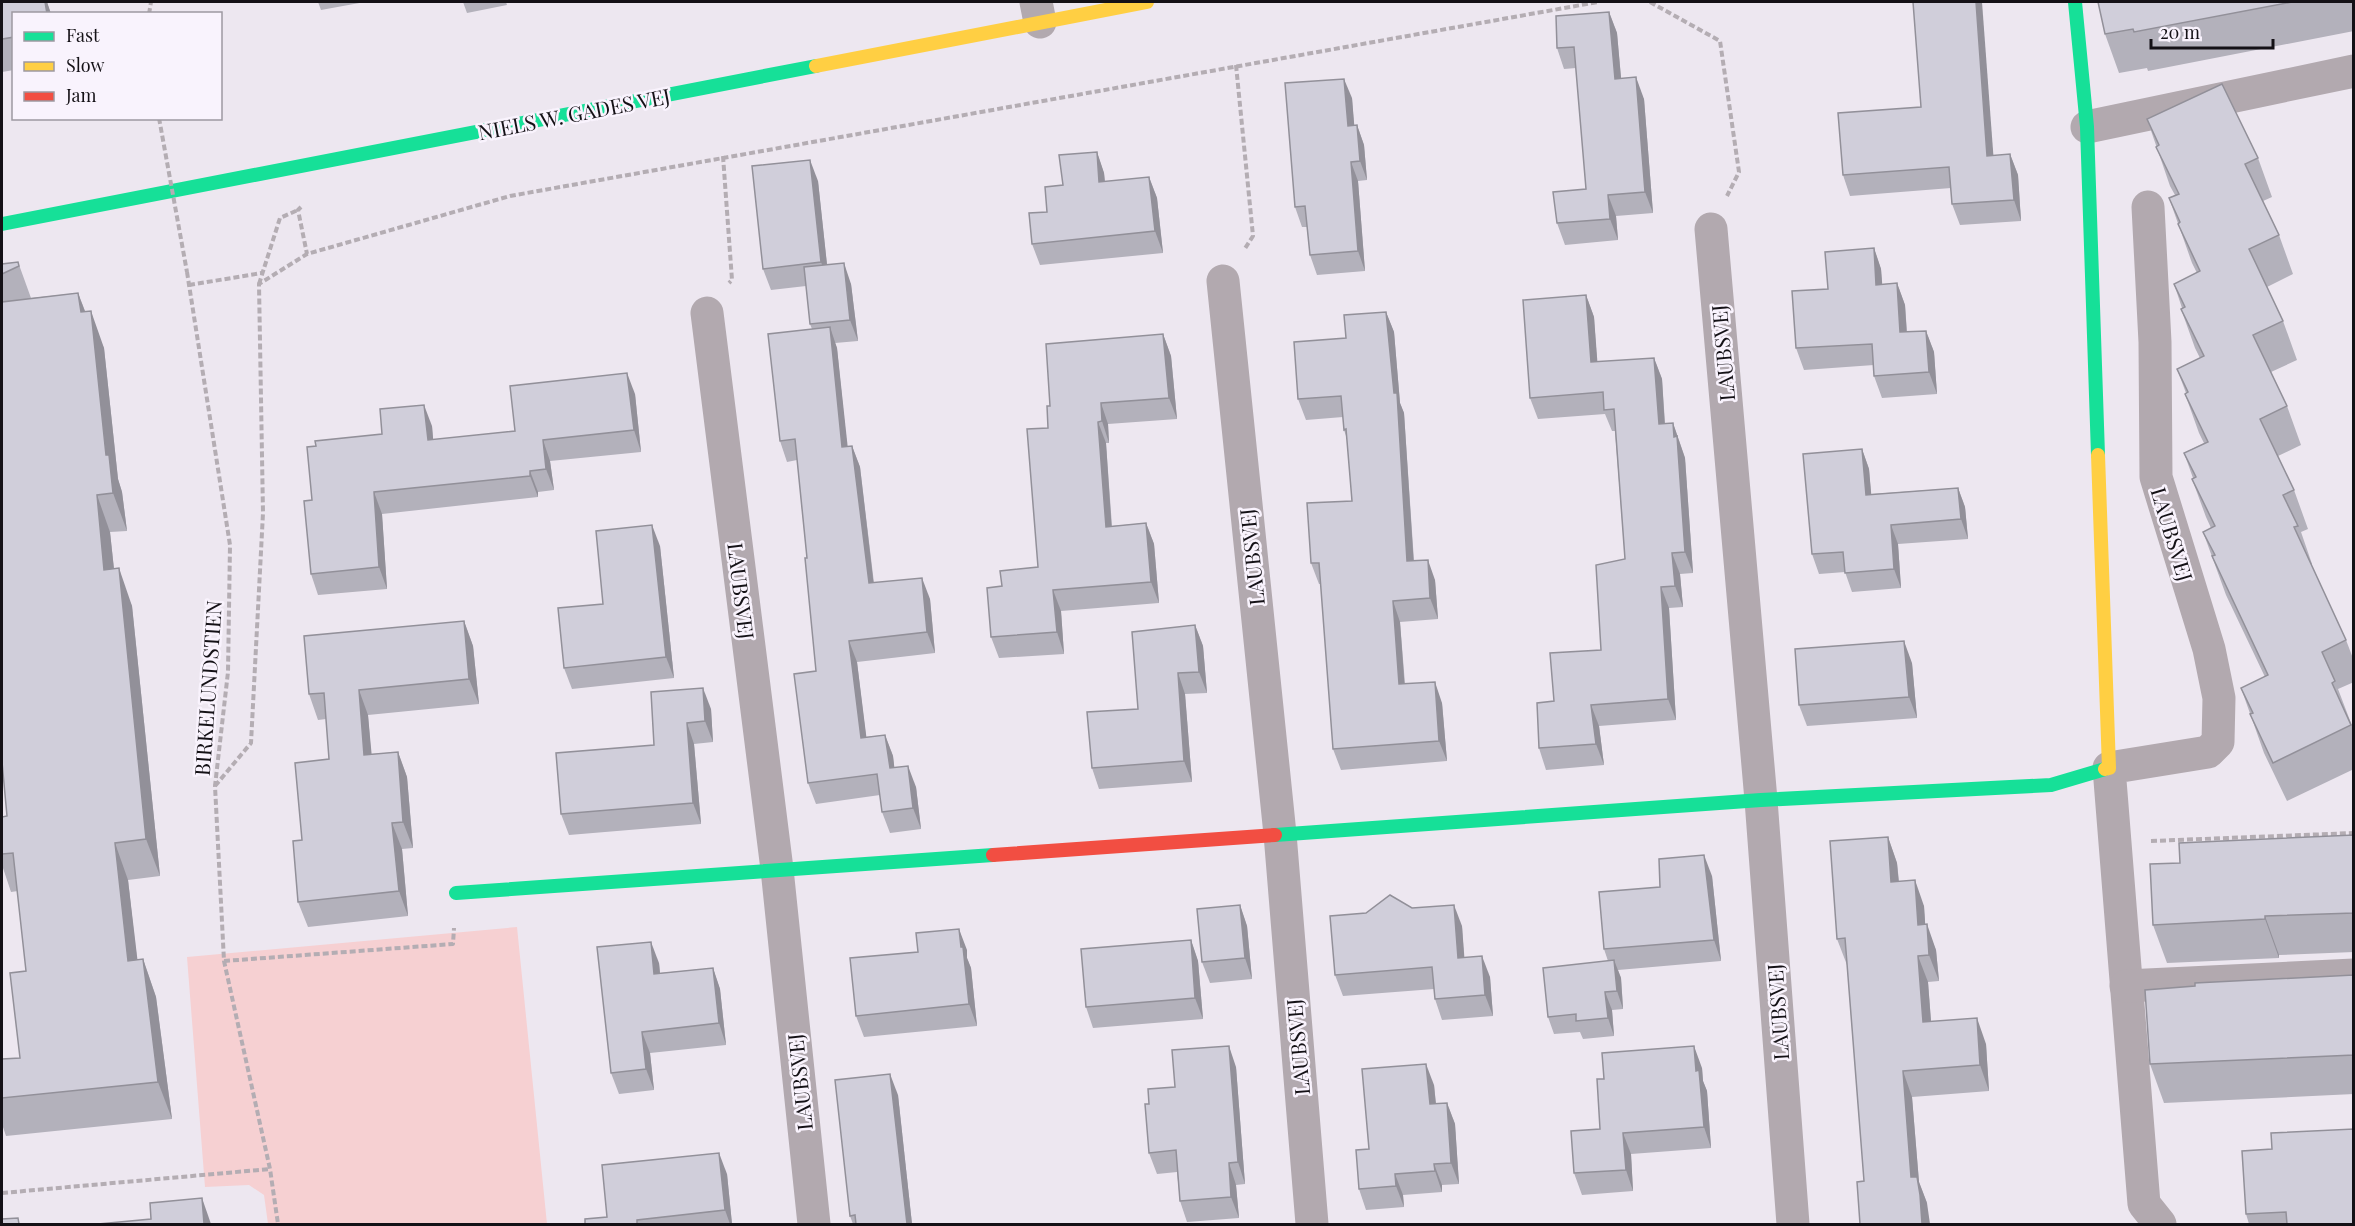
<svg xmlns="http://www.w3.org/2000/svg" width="2355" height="1226" font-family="'Playfair Display',serif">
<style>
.green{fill:#f6d0d2}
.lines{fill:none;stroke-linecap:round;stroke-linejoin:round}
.path{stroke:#b4adb3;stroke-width:4;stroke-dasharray:6 3;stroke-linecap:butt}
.street{stroke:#b2a9af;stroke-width:33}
.fast{stroke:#16e098;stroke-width:14}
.slow{stroke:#ffcf43;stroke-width:14}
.jam{stroke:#f24e42;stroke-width:14}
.path-bridge{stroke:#b4adb3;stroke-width:4;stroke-dasharray:6 3;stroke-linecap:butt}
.wall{fill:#b3b1bb}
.shaded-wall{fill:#929099}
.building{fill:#d0ceda;stroke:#929099;stroke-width:1.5}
.labels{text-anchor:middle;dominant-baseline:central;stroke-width:5;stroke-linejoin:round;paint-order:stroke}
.street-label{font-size:21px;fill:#141116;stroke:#f9f3fd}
</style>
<rect width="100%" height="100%" fill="#ede7f0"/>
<!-- green -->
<polygon class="green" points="517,927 547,1224 268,1224 264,1195 249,1185 205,1187 187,957"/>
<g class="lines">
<!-- path -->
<g class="path">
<polyline points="1650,2 1720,41 1739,172 1727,196"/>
<polyline points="149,14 151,2"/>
<polyline points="1236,65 1253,236 1244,250"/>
<polyline points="723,156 732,280 729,283"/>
<polyline points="301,207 298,210 307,254"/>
<polyline points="187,272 230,545 228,672 215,786 224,961 270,1169 278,1224"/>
<polyline points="259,284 280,218 298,210"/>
<polyline points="189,285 262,273"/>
<polyline points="215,786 251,743 263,513 259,284 307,254 510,196 1598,2"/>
<polyline points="2151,841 2354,833"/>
<polyline points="224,961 453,944 454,928"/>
<polyline points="2,1193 270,1169"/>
</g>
<!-- street -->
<g class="street">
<polyline points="1036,2 1040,22"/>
<polyline points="2087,127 2354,71"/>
<polyline points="2148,207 2155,342 2156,477 2209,649 2219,698 2218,742 2208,752 2109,768 2144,1204 2160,1224"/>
<polyline points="1711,229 1761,800 1793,1224"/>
<polyline points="1223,281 1280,834 1312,1224"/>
<polyline points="707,313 777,869 814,1224"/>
<polyline points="2126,986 2354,975"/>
</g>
<!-- fast -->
<g class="fast">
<polyline points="2075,2 2087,127 2098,455"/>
<polyline points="2,224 816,66"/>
<polyline points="1275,835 1761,800 2051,785 2105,769"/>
<polyline points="456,893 993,855"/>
</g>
<!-- slow -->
<g class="slow">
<polyline points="816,66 1147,2"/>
<polyline points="2098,455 2109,768 2105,769"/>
</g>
<!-- jam -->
<polyline class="jam" points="993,855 1275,835"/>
<!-- path-bridge -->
<polyline class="path-bridge" points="159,118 187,272"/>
</g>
<!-- wall -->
<g class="wall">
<polygon points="2,2 47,2 51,14 14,14 14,70 2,72"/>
<polygon points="318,2 365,2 321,10"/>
<polygon points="463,2 506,2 507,5 467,13"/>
<polygon points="2098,2 2354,2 2354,31 2148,71 2147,68 2119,73 2105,34"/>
<polygon points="1609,12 1617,33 1621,78 1644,99 1653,213 1616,216 1618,240 1565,245 1557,223 1586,189 1576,68 1564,69 1557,48"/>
<polygon points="1352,98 1354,126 1357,125 1364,145 1367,180 1358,181 1365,271 1317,275 1310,255 1307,227 1302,227 1295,207"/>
<polygon points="2147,119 2258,158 2272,197 2263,201 2279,235 2293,274 2267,287 2283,321 2297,360 2271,372 2287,406 2301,445 2278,456 2294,490 2308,529 2301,532 2312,564 2311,565 2346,640 2354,661 2354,682 2338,689 2354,731 2354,769 2287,801 2264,753 2241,688 2265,677 2226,595 2203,532 2211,528 2206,517 2192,479 2193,478 2184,453 2204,443 2199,433 2185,394 2186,393 2177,369 2200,358 2195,348 2181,309 2182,308 2174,284 2197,273 2192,263 2169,198 2175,195 2170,186"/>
<polygon points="1097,152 1104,173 1105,182 1149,177 1157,198 1163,253 1040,265 1032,244 1047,212 1063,185"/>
<polygon points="2010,154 2018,175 2021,221 1960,225 1952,204 1951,188 1850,196 1843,175"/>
<polygon points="818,181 827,265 851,284 858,341 835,343 837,348 847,447 852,446 860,467 874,583 930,599 935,653 857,662 866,737 885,735 893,756 894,768 916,787 921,829 890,833 882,812 880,795 816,804 808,783 816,671 807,558 797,460 787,462 780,441 812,329 810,324 806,286 771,290 763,269"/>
<polygon points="1874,248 1881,269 1882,284 1897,283 1905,305 1907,332 1926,331 1934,352 1937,394 1882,398 1874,376 1874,365 1804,370 1796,348 1828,289"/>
<polygon points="18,262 31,298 78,293 85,311 104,348 118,479 122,492 127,531 110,532 114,569 132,606 160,876 128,880 137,960 143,959 156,997 172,1119 6,1136 2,1124 2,1059 20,1058 26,971 18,891 11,892 2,865 2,817 7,816 2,762 2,264"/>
<polygon points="1586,295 1594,317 1597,362 1654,358 1662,379 1665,423 1673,423 1685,458 1693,573 1680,574 1683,607 1669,608 1676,720 1599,726 1604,765 1546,770 1539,748 1554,701 1601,650 1625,559 1615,431 1612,431 1605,414 1538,419 1530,398"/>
<polygon points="1386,312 1394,332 1400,403 1404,413 1414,561 1435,580 1438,619 1400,622 1405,684 1442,703 1447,761 1341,770 1333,749 1321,584 1319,584 1311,563 1352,501 1347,439 1344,430 1343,417 1306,420 1298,399 1346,338"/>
<polygon points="1163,334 1171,356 1177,419 1108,424 1109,443 1106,443 1112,526 1146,523 1154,544 1159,603 1061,611 1064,654 999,658 991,637 1002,586 1038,567 1048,428"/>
<polygon points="635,394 641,452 550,461 554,490 538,492 538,497 382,514 387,589 318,595 311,574 312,500 316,446 382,434 432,426 433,440 515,431"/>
<polygon points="1862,449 1869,469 1871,494 1958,488 1965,507 1968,539 1898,544 1901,588 1852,592 1845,572 1819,574 1812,554"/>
<polygon points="660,546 674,678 572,689 564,668 603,604"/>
<polygon points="464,621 473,646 479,704 368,715 371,754 398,752 407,777 413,848 402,849 408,916 308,927 298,902 302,840 329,759 326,719 318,720 309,694"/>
<polygon points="1195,625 1203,646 1207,693 1185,694 1192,782 1099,789 1092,768 1138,709"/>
<polygon points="1912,663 1917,718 1807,726 1799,705"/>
<polygon points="651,692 711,709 713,742 694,744 701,824 569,835 561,814 654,745"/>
<polygon points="2354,835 2354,952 2279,955 2279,958 2167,963 2153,925 2180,863"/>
<polygon points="1888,837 1897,863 1899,881 1924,906 1925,924 1936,950 1939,981 1928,982 1931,1021 1986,1044 1989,1091 1912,1097 1919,1182 1927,1203 1864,1181 1847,965 1837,939"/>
<polygon points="1712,876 1721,961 1618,970 1621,978 1623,1009 1612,1010 1614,1036 1583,1039 1580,1032 1554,1034 1548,1017 1608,961 1604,949 1660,887"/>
<polygon points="1240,905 1247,926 1252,979 1210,983 1202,962"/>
<polygon points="1412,908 1462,926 1464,958 1490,977 1493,1016 1442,1020 1435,999 1434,989 1343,996 1335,975"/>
<polygon points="1191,940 1198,961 1203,1019 1093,1028 1086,1007"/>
<polygon points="967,950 967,958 971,968 977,1026 864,1037 856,1016"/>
<polygon points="659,963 660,973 713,968 720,989 726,1045 650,1053 654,1090 619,1094 611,1073"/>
<polygon points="2354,975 2354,1094 2164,1103 2150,1064"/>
<polygon points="1236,1067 1245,1184 1236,1185 1239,1218 1187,1222 1180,1201 1177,1172 1157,1174 1149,1153 1149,1104 1175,1087"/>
<polygon points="1702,1068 1703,1081 1707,1091 1711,1148 1631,1154 1633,1191 1582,1195 1574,1173 1600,1129"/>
<polygon points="1434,1085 1436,1104 1447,1103 1455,1124 1459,1184 1442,1185 1442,1192 1403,1195 1404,1207 1366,1210 1359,1189 1369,1149"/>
<polygon points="898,1095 912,1224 853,1224 850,1216"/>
<polygon points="2242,1151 2354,1224 2249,1224 2246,1214"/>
<polygon points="727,1174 732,1224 585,1224 607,1217"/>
</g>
<!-- shaded-wall -->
<g class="shaded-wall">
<polygon points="45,2 47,2 51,14 47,14"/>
<polygon points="1976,2 1982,2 1995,177 1987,156"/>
<polygon points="1609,12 1617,33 1623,100 1615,79"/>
<polygon points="1636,77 1644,99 1653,213 1645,192"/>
<polygon points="1344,79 1352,98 1356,146 1348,126"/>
<polygon points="1357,125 1364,145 1367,180 1360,161"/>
<polygon points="1097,152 1104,173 1107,204 1099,182"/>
<polygon points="2010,154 2018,175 2021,221 2014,200"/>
<polygon points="810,160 818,181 829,283 821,262"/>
<polygon points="1351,162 1358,181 1365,271 1358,251"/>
<polygon points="1149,177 1157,198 1163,253 1155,231"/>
<polygon points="1608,195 1616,216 1618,240 1610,219"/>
<polygon points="1874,248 1881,269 1884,306 1876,285"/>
<polygon points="844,263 851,284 858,341 850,320"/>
<polygon points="1897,283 1905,305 1908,354 1900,332"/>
<polygon points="78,293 92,330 81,312"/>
<polygon points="1586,295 1594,317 1599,383 1591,362"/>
<polygon points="91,311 104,348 118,479 122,492 127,531 113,493 106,455"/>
<polygon points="1386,312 1394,332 1400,403 1404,413 1415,582 1407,561 1394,393"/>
<polygon points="830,327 837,348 850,468 842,447"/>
<polygon points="1926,331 1934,352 1937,394 1929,372"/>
<polygon points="1163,334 1171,356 1177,419 1169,398"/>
<polygon points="1654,358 1662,379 1666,445 1659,424"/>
<polygon points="627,373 635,394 641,452 634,430"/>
<polygon points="1101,403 1108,424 1109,443 1102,421"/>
<polygon points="424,405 432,426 435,461 428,440"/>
<polygon points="1098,422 1106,443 1113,548 1106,527"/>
<polygon points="1673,423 1685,458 1693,573 1685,552"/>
<polygon points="543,440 550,461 554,490 546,469"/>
<polygon points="852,446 860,467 876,604 869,583"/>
<polygon points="1862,449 1869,469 1873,514 1866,495"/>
<polygon points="530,471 538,492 538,497 530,476"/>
<polygon points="1958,488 1965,507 1968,539 1961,519"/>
<polygon points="374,492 382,514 387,589 379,567"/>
<polygon points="97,495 110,532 118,607 104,570"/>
<polygon points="1146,523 1154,544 1159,603 1151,582"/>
<polygon points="652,525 660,546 674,678 666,657"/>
<polygon points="1891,525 1898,544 1901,588 1894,569"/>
<polygon points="1672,553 1680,574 1683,607 1675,586"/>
<polygon points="1428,560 1435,580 1438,619 1430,598"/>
<polygon points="119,568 132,606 160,876 146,839"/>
<polygon points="922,578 930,599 935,653 927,632"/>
<polygon points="1661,587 1669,608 1676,720 1668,699"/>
<polygon points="1053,590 1061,611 1064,654 1057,632"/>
<polygon points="1393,601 1400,622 1406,705 1399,684"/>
<polygon points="464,621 473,646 479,704 469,679"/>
<polygon points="1195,625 1203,646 1207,693 1199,672"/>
<polygon points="849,641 857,662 869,758 861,738"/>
<polygon points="1904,641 1912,663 1917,718 1909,697"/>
<polygon points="1178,673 1185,694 1192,782 1184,761"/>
<polygon points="1435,682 1442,703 1447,761 1439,741"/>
<polygon points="703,688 711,709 713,742 705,721"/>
<polygon points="359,690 368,715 374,780 364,755"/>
<polygon points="1591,705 1599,726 1604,765 1596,744"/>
<polygon points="687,723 694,744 701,824 693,803"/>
<polygon points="885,735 893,756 897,789 890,768"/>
<polygon points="398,752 407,777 413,848 403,822"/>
<polygon points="908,766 916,787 921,829 913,808"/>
<polygon points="392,823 402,849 408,916 399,891"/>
<polygon points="1888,837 1897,863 1901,908 1891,882"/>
<polygon points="115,843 128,880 142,998 128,961"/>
<polygon points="1704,855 1712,876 1721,961 1714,940"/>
<polygon points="1915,880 1924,906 1927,951 1918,925"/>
<polygon points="1240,905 1247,926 1252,979 1245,958"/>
<polygon points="1454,905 1462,926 1466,979 1458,958"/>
<polygon points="2265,916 2279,955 2279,958 2265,919"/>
<polygon points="1927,924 1936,950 1939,981 1929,955"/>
<polygon points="959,929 967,950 967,958 971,968 977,1026 969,1004"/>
<polygon points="1191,940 1198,961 1203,1019 1195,998"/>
<polygon points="651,942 659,963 662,995 654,974"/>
<polygon points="1482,956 1490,977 1493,1016 1485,995"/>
<polygon points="1918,956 1928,982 1933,1048 1923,1022"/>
<polygon points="143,959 156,997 172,1119 158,1082"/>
<polygon points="1614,960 1621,978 1623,1009 1617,991"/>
<polygon points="713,968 720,989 726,1045 719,1023"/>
<polygon points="1605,992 1612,1010 1614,1036 1608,1018"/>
<polygon points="1977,1018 1986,1044 1989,1091 1980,1065"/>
<polygon points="642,1032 650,1053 654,1090 646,1069"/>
<polygon points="1229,1046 1236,1067 1245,1184 1238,1162"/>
<polygon points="1694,1046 1702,1068 1703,1081 1707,1091 1711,1148 1704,1127 1696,1071"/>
<polygon points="1426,1064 1434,1085 1438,1126 1430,1104"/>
<polygon points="1903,1071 1912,1097 1919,1182 1927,1203 1930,1224 1922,1224 1911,1177"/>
<polygon points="890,1074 898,1095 912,1224 907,1224"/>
<polygon points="1447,1103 1455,1124 1459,1184 1451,1163"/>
<polygon points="1623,1133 1631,1154 1633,1191 1626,1170"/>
<polygon points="719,1153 727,1174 732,1224 730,1224 725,1210"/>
<polygon points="1229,1163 1236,1185 1239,1218 1231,1197"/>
<polygon points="1434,1164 1442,1185 1442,1192 1435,1171"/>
<polygon points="1395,1174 1403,1195 1404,1207 1396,1186"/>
<polygon points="202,1198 211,1224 204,1224"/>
</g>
<!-- building -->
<g class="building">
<polygon points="2,2 45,2 47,14 14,14 14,37 2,39"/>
<polygon points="1913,2 1976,2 1987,156 2010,154 2014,200 1952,204 1949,167 1843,175 1838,113 1921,107"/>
<polygon points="2098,2 2292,2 2134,32 2133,29 2105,34"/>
<polygon points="1609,12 1615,79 1636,77 1645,192 1608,195 1610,219 1557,223 1553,192 1586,189 1574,47 1557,48 1556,16"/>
<polygon points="1344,79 1348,126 1357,125 1360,161 1351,162 1358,251 1310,255 1305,206 1295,207 1285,83"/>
<polygon points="2222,84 2258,158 2245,164 2279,235 2249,249 2283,321 2253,335 2287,406 2260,419 2294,490 2283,495 2298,526 2294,527 2346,640 2322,652 2335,681 2332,683 2351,725 2273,763 2250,714 2253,713 2241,688 2268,675 2212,556 2215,555 2203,532 2215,526 2192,479 2196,477 2184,453 2208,442 2185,394 2188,392 2177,369 2204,356 2181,309 2185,307 2174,284 2200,271 2178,224 2180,222 2169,198 2179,194 2156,147 2159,145 2147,119"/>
<polygon points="1097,152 1099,182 1149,177 1155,231 1032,244 1029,213 1047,212 1045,187 1063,185 1059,155"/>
<polygon points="810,160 821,262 763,269 752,166"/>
<polygon points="1874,248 1876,285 1897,283 1900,332 1926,331 1929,372 1874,376 1872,344 1796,348 1792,291 1828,289 1825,252"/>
<polygon points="18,262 19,266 2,274 2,264"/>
<polygon points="844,263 850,320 810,324 804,267"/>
<polygon points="78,293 81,312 91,311 106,455 109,455 113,493 97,495 104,570 119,568 146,839 115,843 128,961 143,959 158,1082 2,1098 2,1059 20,1058 10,973 26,971 13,853 2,854 2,817 7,816 2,762 2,302"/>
<polygon points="1586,295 1591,362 1654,358 1659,424 1673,423 1674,437 1677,436 1685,552 1672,553 1675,586 1661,587 1668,699 1591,705 1596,744 1539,748 1537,703 1554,701 1550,653 1601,650 1596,565 1625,559 1614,409 1604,410 1603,392 1530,398 1523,300"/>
<polygon points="1386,312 1394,393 1397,393 1407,561 1428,560 1430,598 1393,601 1399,684 1435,682 1439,741 1333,749 1319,563 1311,563 1307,503 1352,501 1346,429 1344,430 1341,396 1298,399 1294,342 1346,338 1344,315"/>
<polygon points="830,327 842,447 852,446 869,583 922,578 927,632 849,641 861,738 885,735 890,768 908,766 913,808 882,812 877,774 808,783 794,674 816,671 805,558 807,558 795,439 780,441 768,334"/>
<polygon points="1163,334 1169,398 1101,403 1102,421 1098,422 1106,527 1146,523 1151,582 1053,590 1057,632 991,637 987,588 1002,586 1000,571 1038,567 1027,429 1048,428 1047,406 1050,406 1046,344"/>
<polygon points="627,373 634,430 543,440 546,469 530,471 530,476 374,492 379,567 311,574 304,501 312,500 307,447 316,446 315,441 382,434 380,409 424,405 428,440 515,431 510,386"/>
<polygon points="1862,449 1866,495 1958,488 1961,519 1891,525 1894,569 1845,573 1843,552 1812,554 1803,454"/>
<polygon points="652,525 666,657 564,668 558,608 603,604 596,531"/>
<polygon points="464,621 469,679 359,690 364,755 398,752 403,822 392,823 399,891 298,902 293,841 302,840 295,763 329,759 324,693 309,694 304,636"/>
<polygon points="1195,625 1199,672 1178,673 1184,761 1092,768 1087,712 1138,709 1132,632"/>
<polygon points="1904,641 1909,697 1799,705 1795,649"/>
<polygon points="703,688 705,721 687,723 693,803 561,814 556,753 654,745 651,692"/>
<polygon points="2354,835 2354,913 2265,916 2265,919 2153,925 2150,864 2180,863 2179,843"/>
<polygon points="1888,837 1891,882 1915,880 1918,925 1927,924 1929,955 1918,956 1923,1022 1977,1018 1980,1065 1903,1071 1911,1177 1917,1177 1920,1195 1922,1224 1860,1224 1857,1182 1864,1181 1845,938 1837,939 1830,841"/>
<polygon points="1704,855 1714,940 1604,949 1599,892 1660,887 1659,859"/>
<polygon points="1390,895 1412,908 1454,905 1458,958 1482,956 1485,995 1435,999 1432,967 1335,975 1330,916 1366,913"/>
<polygon points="1240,905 1245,958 1202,962 1197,909"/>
<polygon points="959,929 961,947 963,947 969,1004 856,1016 850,958 918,952 916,933"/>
<polygon points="1191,940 1195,998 1086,1007 1081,949"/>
<polygon points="651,942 654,974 713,968 719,1023 642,1032 646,1069 611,1073 597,947"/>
<polygon points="1614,960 1617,991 1605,992 1608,1018 1576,1021 1576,1014 1548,1017 1543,968"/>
<polygon points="2354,975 2354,1055 2150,1064 2145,990 2195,986 2195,983"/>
<polygon points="1229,1046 1238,1162 1229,1163 1231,1197 1180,1201 1176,1150 1149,1153 1145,1104 1149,1104 1148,1089 1175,1087 1172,1050"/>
<polygon points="1694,1046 1696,1071 1699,1070 1704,1127 1623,1133 1626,1170 1574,1173 1571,1131 1600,1129 1597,1079 1604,1079 1602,1053"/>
<polygon points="1426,1064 1430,1104 1447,1103 1451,1163 1434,1164 1435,1171 1395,1174 1396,1186 1359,1189 1356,1150 1369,1149 1362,1069"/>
<polygon points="890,1074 907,1224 856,1224 855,1215 850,1216 835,1080"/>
<polygon points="2354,1129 2354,1224 2287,1224 2286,1212 2246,1214 2242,1151 2272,1149 2271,1133"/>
<polygon points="719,1153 725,1210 637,1220 637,1224 585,1224 585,1219 607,1217 602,1165"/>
<polygon points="202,1198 204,1224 98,1224 151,1219 150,1203"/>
<polygon points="18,1218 19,1224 2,1224 2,1219"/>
</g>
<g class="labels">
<!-- street labels -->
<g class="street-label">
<text transform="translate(574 113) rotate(-11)">NIELS W. GADES VEJ</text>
<text transform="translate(1722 353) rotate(-95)">LAUBSVEJ</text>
<text transform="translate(2173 534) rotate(73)">LAUBSVEJ</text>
<text transform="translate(1251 557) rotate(-96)">LAUBSVEJ</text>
<text transform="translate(742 591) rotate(83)">LAUBSVEJ</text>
<text transform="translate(207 688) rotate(-86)">BIRKELUNDSTIEN</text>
<text transform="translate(1777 1012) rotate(-94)">LAUBSVEJ</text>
<text transform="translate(1297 1047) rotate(-95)">LAUBSVEJ</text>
<text transform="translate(799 1082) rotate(-96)">LAUBSVEJ</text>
</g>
</g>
<!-- border -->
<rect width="2355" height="1226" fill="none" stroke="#141116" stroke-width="6"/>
<!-- legend -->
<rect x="12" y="12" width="210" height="108" fill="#f9f3fd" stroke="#9d99a1" stroke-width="1.5"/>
<rect x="24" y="32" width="30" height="9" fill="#16e098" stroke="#9d99a1" stroke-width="1.5"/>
<text x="66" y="42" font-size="18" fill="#141116">Fast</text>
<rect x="24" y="62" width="30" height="9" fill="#ffcf43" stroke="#9d99a1" stroke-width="1.5"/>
<text x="66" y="72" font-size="18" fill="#141116">Slow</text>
<rect x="24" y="92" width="30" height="9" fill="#f24e42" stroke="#9d99a1" stroke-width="1.5"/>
<text x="66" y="102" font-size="18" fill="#141116">Jam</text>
<!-- scale -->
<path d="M2151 39v9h122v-9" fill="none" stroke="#141116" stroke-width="3"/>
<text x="2160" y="39" font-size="18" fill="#141116" stroke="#f9f3fd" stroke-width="4.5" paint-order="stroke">20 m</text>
</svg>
